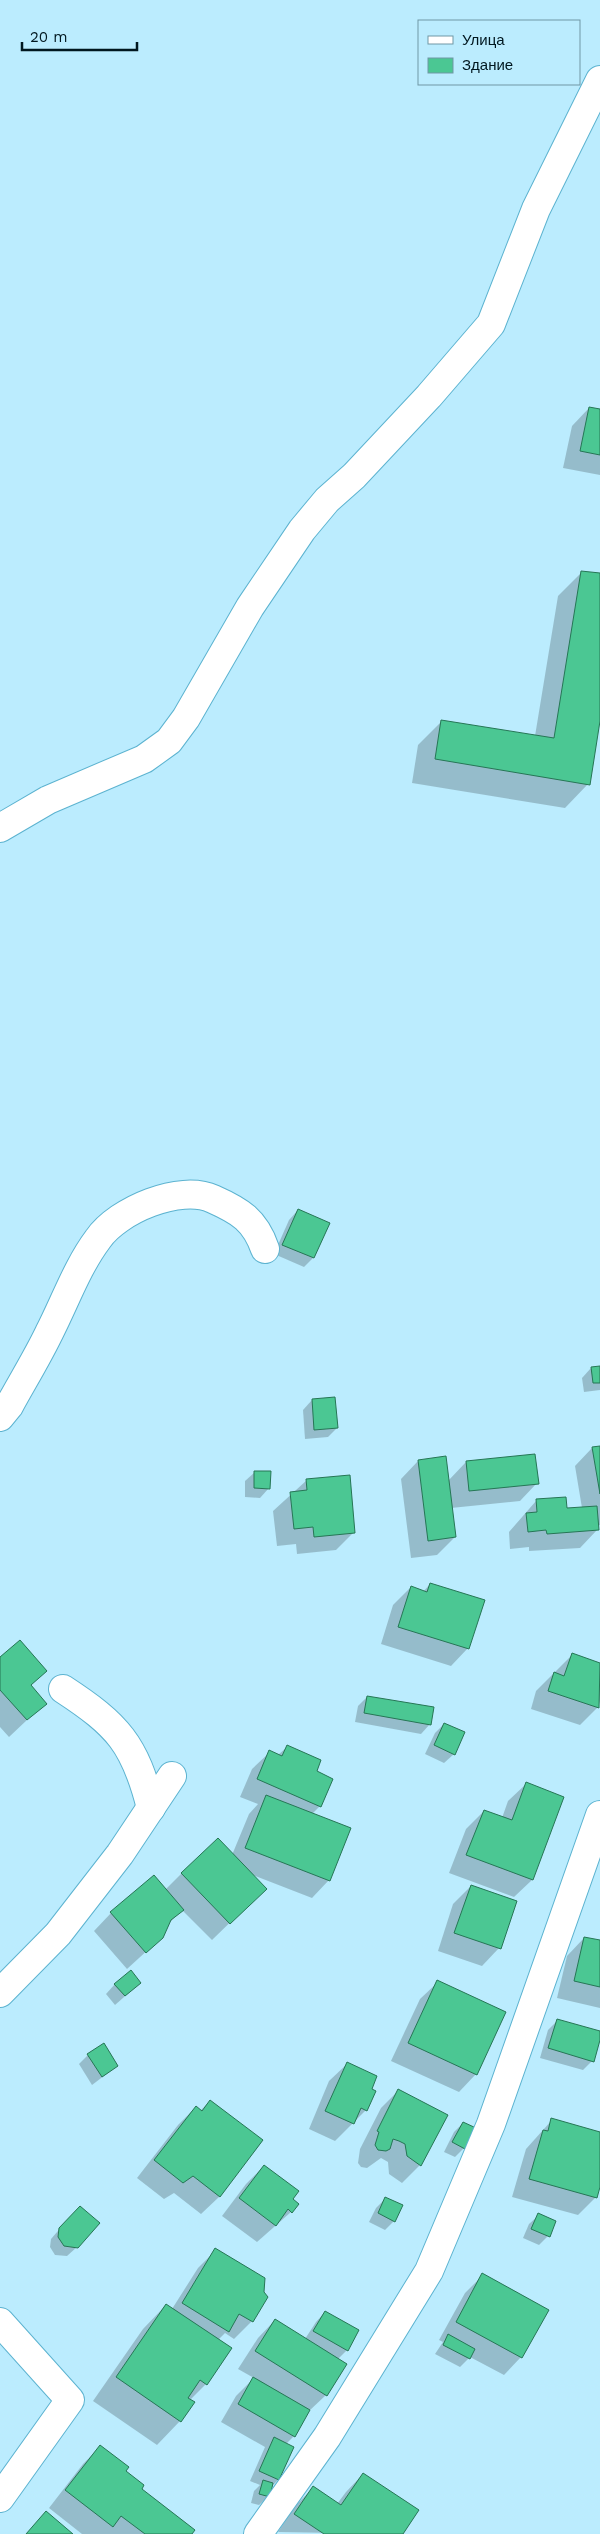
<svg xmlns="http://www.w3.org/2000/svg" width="600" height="2534" font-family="'Work Sans',sans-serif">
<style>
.shadow{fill:#0003}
.building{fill:#4bc793;stroke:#267655}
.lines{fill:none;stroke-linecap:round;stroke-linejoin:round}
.minor-casing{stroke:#5cb3d0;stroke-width:30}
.minor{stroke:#fff;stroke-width:28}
</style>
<rect width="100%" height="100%" fill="#bbecfe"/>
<!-- shadow -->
<g class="shadow">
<polygon points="589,408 600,410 600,475 563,468 572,426"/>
<polygon points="582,572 600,575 600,713 588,784 565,808 412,783 418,745 442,721 535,736 558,596"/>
<polygon points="298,1210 328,1224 313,1258 304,1267 274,1254 289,1220"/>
<polygon points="600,1367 600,1390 584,1392 582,1378 591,1368"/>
<polygon points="312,1400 337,1428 328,1437 305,1439 303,1410"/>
<polygon points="600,1447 600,1525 597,1526 597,1530 580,1548 529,1551 529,1547 510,1549 509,1532 536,1501 566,1510 582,1508 575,1466 592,1448"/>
<polygon points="418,1461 448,1481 466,1462 537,1483 520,1501 451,1508 455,1537 437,1555 411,1558 401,1479"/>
<polygon points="255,1472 269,1488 260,1498 245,1497 245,1481"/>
<polygon points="307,1480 354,1532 336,1550 297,1554 296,1544 277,1546 273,1511"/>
<polygon points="430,1584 468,1648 451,1666 381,1644 393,1605 411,1587 423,1592"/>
<polygon points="572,1655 600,1664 600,1701 598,1707 580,1725 531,1709 536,1691"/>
<polygon points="0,1659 45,1671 30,1686 45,1703 9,1737 0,1727"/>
<polygon points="367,1697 430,1724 421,1734 355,1722 358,1706"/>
<polygon points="444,1724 454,1754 444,1763 425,1754 435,1733"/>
<polygon points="287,1747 315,1772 320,1806 312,1814 329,1880 312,1898 250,1874 247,1906 212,1940 182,1910 168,1924 162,1937 127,1969 94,1931 111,1913 165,1890 182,1873 232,1855 249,1814 258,1804 240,1797 252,1769 270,1752 278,1755"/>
<polygon points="526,1784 563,1797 532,1880 514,1897 449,1873 466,1829 484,1811 502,1818 508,1801"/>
<polygon points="471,1886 499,1948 482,1966 438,1951 453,1904"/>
<polygon points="584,1938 600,1942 600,2008 557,1998 567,1956"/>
<polygon points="438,1982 476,2074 459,2092 391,2061 420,1999"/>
<polygon points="140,1983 115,2005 106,1994 115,1984"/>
<polygon points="557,2021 600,2032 592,2061 583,2070 540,2058 548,2030"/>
<polygon points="88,2055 117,2066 92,2085 79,2064"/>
<polygon points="347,2064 370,2090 366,2110 335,2141 309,2129 329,2081"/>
<polygon points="398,2091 446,2115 420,2165 402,2183 389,2174 388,2162 381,2158 367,2168 361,2167 358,2163 360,2149 381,2108"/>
<polygon points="210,2101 262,2141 219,2197 201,2214 174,2193 164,2199 137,2178 178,2125 196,2107 200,2111"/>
<polygon points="552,2120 600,2133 600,2182 596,2197 578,2215 512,2197 526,2149"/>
<polygon points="463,2123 464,2148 455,2157 444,2152 454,2132"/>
<polygon points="264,2166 291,2212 257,2242 222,2216 246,2184"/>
<polygon points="385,2199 394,2221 385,2230 369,2222 376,2208"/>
<polygon points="539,2215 548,2236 539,2245 523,2238 529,2224"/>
<polygon points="70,2217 77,2247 67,2256 55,2255 50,2247 51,2239"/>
<polygon points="216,2250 252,2321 234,2339 225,2333 218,2340 231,2349 206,2384 190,2400 180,2421 157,2445 93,2401 143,2329 166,2305 172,2309 198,2268"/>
<polygon points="483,2275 521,2357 504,2375 470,2357 460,2367 435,2354 443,2342 439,2340 465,2293"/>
<polygon points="325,2312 347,2350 337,2360 326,2395 308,2412 294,2436 286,2444 293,2447 278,2480 271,2487 269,2496 259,2505 251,2503 254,2491 260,2485 250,2481 265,2447 221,2422 236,2396 254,2378 238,2369 258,2338 275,2320 305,2339 316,2322"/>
<polygon points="100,2447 140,2489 191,2534 82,2534 49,2508 83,2464"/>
<polygon points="363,2474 401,2534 278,2532 295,2506 313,2488 337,2504 346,2492"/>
</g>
<!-- building -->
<g class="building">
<polygon points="589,407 600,409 600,455 580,451"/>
<polygon points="581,571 600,573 600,721 590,785 435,759 441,720 554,738"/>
<polygon points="298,1209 330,1223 314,1258 282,1245"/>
<polygon points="600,1366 600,1383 593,1383 591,1367"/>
<polygon points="335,1397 338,1428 314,1430 312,1399"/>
<polygon points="600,1446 600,1494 592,1447"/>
<polygon points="535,1454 539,1484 469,1491 466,1461"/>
<polygon points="446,1456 456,1537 428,1541 418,1460"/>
<polygon points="254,1471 271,1471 270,1489 254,1488"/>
<polygon points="350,1475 355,1533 314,1537 313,1527 294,1529 290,1492 307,1490 306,1479"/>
<polygon points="566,1497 567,1508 597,1506 599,1530 547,1534 546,1530 528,1532 526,1513 537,1512 536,1499"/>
<polygon points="430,1583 485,1600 469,1649 398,1627 411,1586 427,1592"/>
<polygon points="20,1640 47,1671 31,1685 47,1704 27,1720 0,1690 0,1657"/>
<polygon points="572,1653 600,1663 599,1708 548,1691 554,1672 564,1676"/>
<polygon points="367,1696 434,1707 431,1725 364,1713"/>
<polygon points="444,1723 465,1732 455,1755 434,1745"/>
<polygon points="287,1745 321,1760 317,1771 333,1779 321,1807 257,1779 269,1750 282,1756"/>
<polygon points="526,1782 564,1797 533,1880 466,1855 484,1810 512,1820"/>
<polygon points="266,1795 351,1828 330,1881 245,1848"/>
<polygon points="218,1838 267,1889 230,1924 181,1873"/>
<polygon points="154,1875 184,1910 171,1920 163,1938 146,1953 110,1912"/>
<polygon points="471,1885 517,1901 501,1949 454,1933"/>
<polygon points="584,1937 600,1940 600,1987 574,1981"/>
<polygon points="131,1970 141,1983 125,1996 114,1984"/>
<polygon points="437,1980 506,2012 477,2075 408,2043"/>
<polygon points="557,2019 600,2031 600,2040 594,2062 548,2048"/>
<polygon points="104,2043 118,2066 102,2077 87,2054"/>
<polygon points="347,2062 377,2076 372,2089 376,2091 367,2111 361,2108 354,2124 325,2111"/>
<polygon points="398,2089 448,2115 421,2166 407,2156 405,2144 399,2141 393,2139 390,2149 386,2151 378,2150 375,2145 379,2132 377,2131"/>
<polygon points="210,2100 263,2140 220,2197 193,2176 183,2183 154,2160 196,2106 202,2111"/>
<polygon points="551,2118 600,2132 600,2187 597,2198 529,2179 543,2130 548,2131"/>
<polygon points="463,2122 476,2128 465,2149 452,2142"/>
<polygon points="264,2165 299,2191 293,2199 299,2204 292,2213 288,2209 276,2226 239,2198"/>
<polygon points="385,2197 403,2205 395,2222 378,2213"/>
<polygon points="80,2206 100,2223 78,2248 64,2246 58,2237 59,2228"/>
<polygon points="538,2213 556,2221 550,2237 531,2229"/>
<polygon points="215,2248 265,2278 264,2292 268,2297 253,2322 239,2314 229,2332 182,2303"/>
<polygon points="482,2273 549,2310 522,2358 456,2322"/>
<polygon points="166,2304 232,2348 207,2385 200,2380 188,2398 195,2402 181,2422 116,2377"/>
<polygon points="325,2311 359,2330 348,2351 313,2331"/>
<polygon points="275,2319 347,2364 327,2396 255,2351"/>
<polygon points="448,2334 475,2349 470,2359 443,2345"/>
<polygon points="253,2377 310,2410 295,2437 238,2404"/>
<polygon points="274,2437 294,2447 279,2480 259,2471"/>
<polygon points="100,2445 129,2467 126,2471 144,2485 142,2489 195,2530 192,2534 145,2534 121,2516 113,2527 65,2490"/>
<polygon points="363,2473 419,2510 403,2534 324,2534 294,2514 313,2486 341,2505"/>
<polygon points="263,2480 273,2483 270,2497 259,2494"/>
<polygon points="46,2511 73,2534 26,2534"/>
</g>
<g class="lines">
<!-- minor casing -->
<g class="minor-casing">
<g id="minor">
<polyline points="0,828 48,800 144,759 169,741 186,718 250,607 302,530 327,500 354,476 429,396 491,324 536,209 600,80"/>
<path d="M0 1417 9 1406C22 1382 37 1358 49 1333 65 1302 77 1267 98 1239 118 1210 180 1184 213 1199 240 1211 255 1220 265 1249"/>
<path d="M63 1689C118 1725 135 1744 151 1808"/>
<polyline points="0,1993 58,1934 120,1854 172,1776"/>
<polyline points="0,2322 70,2400 0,2498"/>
<polyline points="258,2534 327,2437 429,2271 491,2124 600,1815"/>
</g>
</g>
<!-- minor -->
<use href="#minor" class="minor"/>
</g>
<!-- legend -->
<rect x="418" y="20" width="162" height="65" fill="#bbecfe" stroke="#7097a5"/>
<rect x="428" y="36" width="25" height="8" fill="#ffffff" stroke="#7097a5"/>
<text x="462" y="45" font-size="15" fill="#00171f">Улица</text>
<rect x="428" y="58" width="25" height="15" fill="#4bc793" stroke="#7097a5"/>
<text x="462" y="70" font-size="15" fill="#00171f">Здание</text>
<!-- scale -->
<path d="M22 42v8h115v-8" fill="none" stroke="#00171f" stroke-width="2.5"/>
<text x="30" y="42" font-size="15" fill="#00171f" stroke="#bbecfe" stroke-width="4" paint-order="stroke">20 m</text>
</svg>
